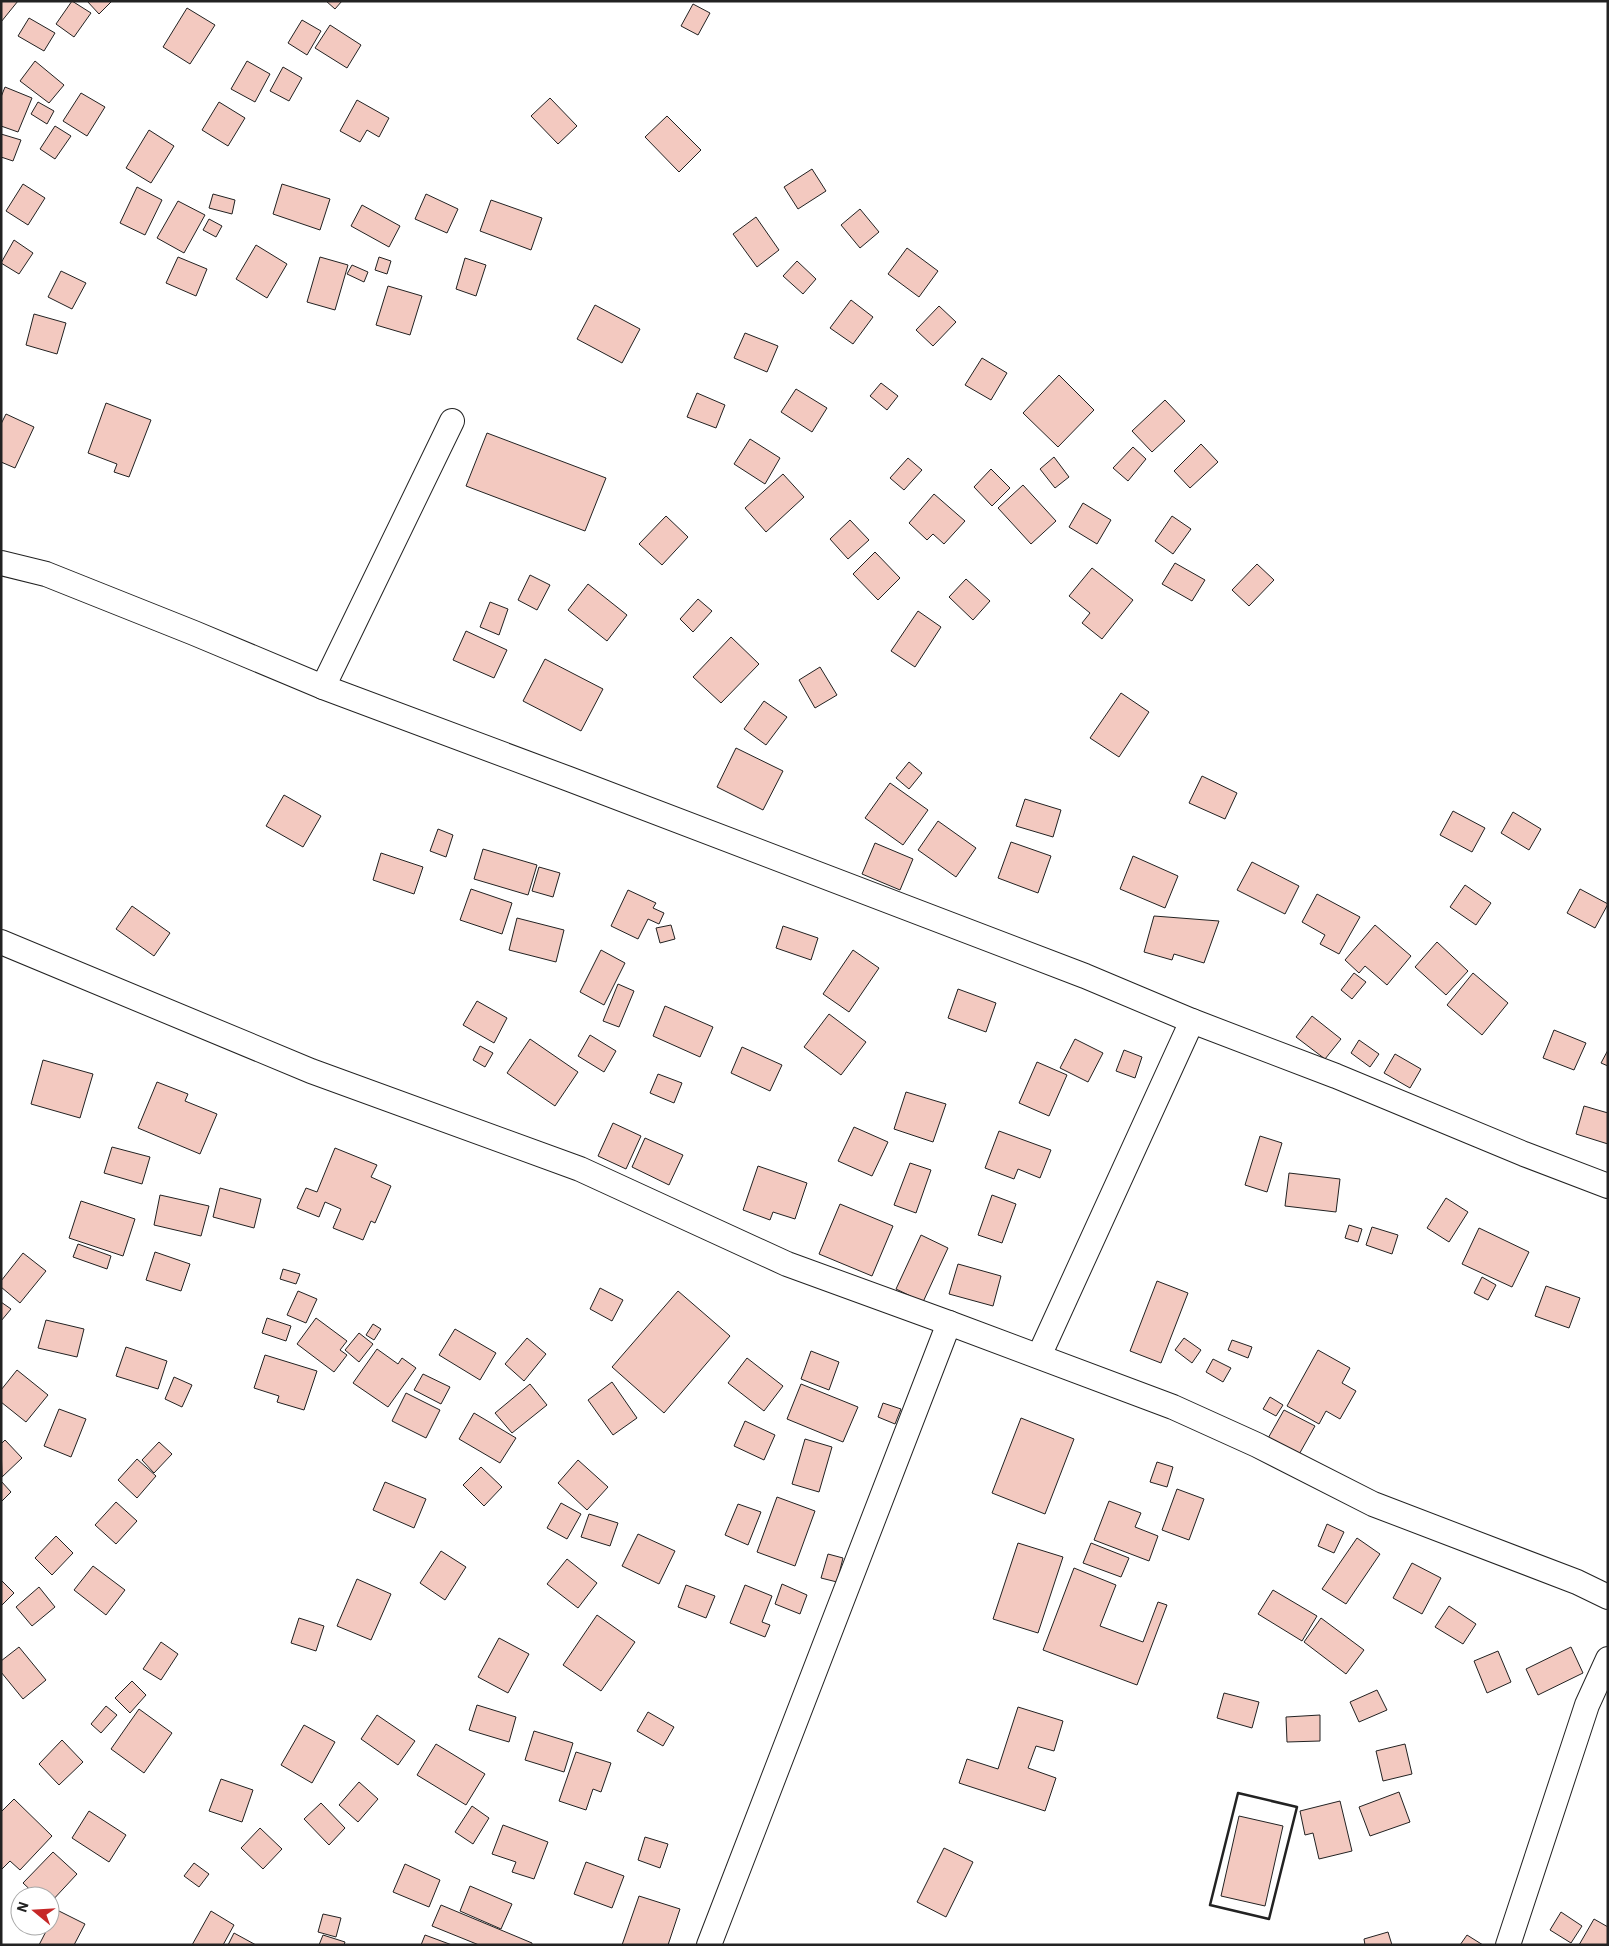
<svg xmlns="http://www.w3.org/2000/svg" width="1609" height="1946" font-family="'IBM Plex Sans',sans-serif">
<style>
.building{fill:#f3c9c0;stroke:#222}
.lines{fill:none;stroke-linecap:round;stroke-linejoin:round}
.minor-casing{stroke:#222;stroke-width:26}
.minor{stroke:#fff;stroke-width:24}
.wall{stroke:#222;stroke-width:2.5}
</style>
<rect width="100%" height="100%" fill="#fff"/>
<!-- building -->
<g class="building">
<polygon points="1,1 18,1 1,22"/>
<polygon points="72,1 91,13 74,37 56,24"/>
<polygon points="87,1 112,1 99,14"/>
<polygon points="326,1 342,1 335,9"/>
<polygon points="693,4 710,13 698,35 681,26"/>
<polygon points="187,8 215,25 190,64 163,47"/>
<polygon points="29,18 55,33 44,51 18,36"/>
<polygon points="302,20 321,31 307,55 288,43"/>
<polygon points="330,25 361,45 347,68 315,48"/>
<polygon points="35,61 64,85 49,103 20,81"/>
<polygon points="247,61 270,74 255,102 231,89"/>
<polygon points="283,67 302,78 289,101 270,91"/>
<polygon points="5,87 32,98 18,132 1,126 1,97"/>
<polygon points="81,93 105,107 87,136 63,121"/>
<polygon points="550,98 577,126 558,144 531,116"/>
<polygon points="357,100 389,118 379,137 367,130 360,142 340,131"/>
<polygon points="38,102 54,111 47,124 31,114"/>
<polygon points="219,102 245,118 228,146 202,130"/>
<polygon points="667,116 701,150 679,172 645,137"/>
<polygon points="55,126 71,136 55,159 40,149"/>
<polygon points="149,130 174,146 151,183 126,168"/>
<polygon points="1,134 21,140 13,161 1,157"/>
<polygon points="812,169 826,191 798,209 784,187"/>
<polygon points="23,184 45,198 28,225 6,211"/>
<polygon points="282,184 330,199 320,230 273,214"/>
<polygon points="137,187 162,200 145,235 120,223"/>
<polygon points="213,194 235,200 232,214 209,208"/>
<polygon points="426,194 458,209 447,233 415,219"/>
<polygon points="491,200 542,218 531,250 480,231"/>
<polygon points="178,201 205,215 184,253 157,238"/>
<polygon points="362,205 400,226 389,247 351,226"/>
<polygon points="860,209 879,232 860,248 841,225"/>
<polygon points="756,217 779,250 757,267 733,234"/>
<polygon points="209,219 222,226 216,237 203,230"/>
<polygon points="14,240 33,253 19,274 1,263"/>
<polygon points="256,245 287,264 267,298 236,279"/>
<polygon points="907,248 938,271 919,297 888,274"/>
<polygon points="178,257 207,269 196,296 166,283"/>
<polygon points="320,257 348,265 335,310 307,302"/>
<polygon points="379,257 391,261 387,274 375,270"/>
<polygon points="465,258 486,265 476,296 456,289"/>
<polygon points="797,261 816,279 803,294 783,276"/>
<polygon points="352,265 368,272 364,282 347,274"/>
<polygon points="61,271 86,283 72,309 48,297"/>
<polygon points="388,286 422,296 410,335 376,325"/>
<polygon points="851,300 873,317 853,344 830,328"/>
<polygon points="595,305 640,329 622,363 577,339"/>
<polygon points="939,306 956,322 933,346 916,330"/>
<polygon points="34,314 66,323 57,354 26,345"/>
<polygon points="745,333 778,346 767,372 734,358"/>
<polygon points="982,358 1007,373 991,400 965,385"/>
<polygon points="1059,375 1094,410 1058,447 1023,413"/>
<polygon points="881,383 898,396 887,410 870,396"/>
<polygon points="796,389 827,408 812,432 781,412"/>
<polygon points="697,393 725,405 716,428 687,417"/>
<polygon points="1165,400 1185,421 1152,452 1132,431"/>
<polygon points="106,403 151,420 129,477 114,472 117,464 88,453"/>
<polygon points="6,414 34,427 15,468 1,462 1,424"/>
<polygon points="487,433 606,478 585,531 466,486"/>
<polygon points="750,439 780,458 765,484 734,464"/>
<polygon points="1201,444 1218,462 1190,488 1174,471"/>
<polygon points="1133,447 1146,459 1128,481 1113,468"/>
<polygon points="1054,457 1069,477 1055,488 1040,469"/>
<polygon points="908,458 922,470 904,490 890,478"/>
<polygon points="991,469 1010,488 992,506 974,487"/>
<polygon points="783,474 804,497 766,532 745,508"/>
<polygon points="1023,485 1056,521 1031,544 998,508"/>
<polygon points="934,494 965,521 944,544 933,534 927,540 909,523"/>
<polygon points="1083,503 1111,520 1097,544 1069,527"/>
<polygon points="666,516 688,537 662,565 639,544"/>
<polygon points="1172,516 1191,529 1173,554 1155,541"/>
<polygon points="850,520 869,540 848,559 830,539"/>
<polygon points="875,552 900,578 878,600 853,574"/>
<polygon points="1175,563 1205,580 1192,601 1162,584"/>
<polygon points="1257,564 1274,580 1249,606 1232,590"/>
<polygon points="1092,568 1133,600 1102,639 1082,623 1090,613 1069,596"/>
<polygon points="530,575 550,585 537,610 518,600"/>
<polygon points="966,579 990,601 973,620 949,597"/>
<polygon points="588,584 627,615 607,641 568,610"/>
<polygon points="698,599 712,611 693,632 680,619"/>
<polygon points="490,602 508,609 499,635 480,627"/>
<polygon points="918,611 941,627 915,667 891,651"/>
<polygon points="466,631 507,650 494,678 453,660"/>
<polygon points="731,637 759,664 721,703 693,677"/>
<polygon points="545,659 603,689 581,731 523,701"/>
<polygon points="820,667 837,695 815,708 799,680"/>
<polygon points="1121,693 1149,712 1119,757 1090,738"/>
<polygon points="764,701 787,717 766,745 744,729"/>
<polygon points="736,748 783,771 763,810 717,787"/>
<polygon points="909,762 922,773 909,789 896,778"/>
<polygon points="1202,776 1237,793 1225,819 1189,803"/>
<polygon points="890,783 928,810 903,845 865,818"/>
<polygon points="284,795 321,816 303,847 266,826"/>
<polygon points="1025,799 1061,810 1053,837 1016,826"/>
<polygon points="1453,811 1485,828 1472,852 1440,835"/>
<polygon points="1513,812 1541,829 1529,850 1501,833"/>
<polygon points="938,821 976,848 956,877 918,850"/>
<polygon points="438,829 453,835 446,857 430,851"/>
<polygon points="1011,842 1051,856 1038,893 998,878"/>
<polygon points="875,843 913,859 900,890 862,874"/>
<polygon points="483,849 537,865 528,895 474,879"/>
<polygon points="381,853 423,867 414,894 373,880"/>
<polygon points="1133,856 1178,876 1165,908 1120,889"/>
<polygon points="1252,862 1299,886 1285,914 1237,890"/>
<polygon points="539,867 560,873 553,897 532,891"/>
<polygon points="1465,885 1491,903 1476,925 1450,907"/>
<polygon points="471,889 512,903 502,934 460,920"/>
<polygon points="1580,889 1608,904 1595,928 1567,913"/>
<polygon points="628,890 656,903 653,908 664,913 659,924 648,919 638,939 611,926"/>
<polygon points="1317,894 1360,917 1339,954 1320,944 1325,935 1302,922"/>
<polygon points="132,906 170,933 154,956 116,929"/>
<polygon points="1154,916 1219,921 1204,963 1174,954 1172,960 1144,952"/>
<polygon points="517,918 564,930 556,962 509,950"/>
<polygon points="671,925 675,939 660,943 656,928"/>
<polygon points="1375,925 1411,956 1387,985 1365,966 1359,973 1345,960"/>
<polygon points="783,926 818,938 811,960 776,948"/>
<polygon points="1437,942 1468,971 1446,995 1415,967"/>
<polygon points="601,950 625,963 604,1005 580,992"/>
<polygon points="853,950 879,968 849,1012 823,994"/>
<polygon points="1354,973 1366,982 1352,999 1341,990"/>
<polygon points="1473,973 1508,1003 1482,1035 1447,1005"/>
<polygon points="618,984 634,991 619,1027 603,1021"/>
<polygon points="958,989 996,1003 986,1032 948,1018"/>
<polygon points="477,1001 507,1018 494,1043 463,1025"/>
<polygon points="665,1006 713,1027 700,1057 653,1036"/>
<polygon points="829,1014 866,1042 841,1075 804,1047"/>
<polygon points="1312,1016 1341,1039 1325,1059 1296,1037"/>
<polygon points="1554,1030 1586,1043 1574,1070 1543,1058"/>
<polygon points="590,1035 616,1051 604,1072 578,1056"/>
<polygon points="530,1039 578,1072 555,1106 507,1073"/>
<polygon points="1075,1039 1103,1053 1088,1082 1060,1068"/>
<polygon points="1359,1040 1379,1054 1370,1067 1351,1053"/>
<polygon points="480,1046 493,1053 485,1067 473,1060"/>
<polygon points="742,1047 782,1065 770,1091 731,1073"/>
<polygon points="1124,1050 1142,1057 1135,1078 1116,1071"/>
<polygon points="1608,1050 1608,1066 1601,1063"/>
<polygon points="1395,1054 1421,1069 1410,1088 1384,1073"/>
<polygon points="43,1060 93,1074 80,1118 31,1104"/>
<polygon points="1037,1062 1067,1075 1049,1116 1019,1103"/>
<polygon points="658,1074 682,1083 674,1103 650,1093"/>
<polygon points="157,1082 188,1094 185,1101 217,1114 200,1154 138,1128"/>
<polygon points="906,1092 946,1104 933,1142 894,1129"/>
<polygon points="1584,1106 1608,1113 1608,1144 1576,1134"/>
<polygon points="613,1123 641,1136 626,1169 598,1156"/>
<polygon points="854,1127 888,1142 872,1176 838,1161"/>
<polygon points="999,1131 1051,1150 1040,1178 1018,1169 1014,1179 985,1168"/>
<polygon points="1260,1136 1282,1143 1267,1192 1245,1185"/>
<polygon points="645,1138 683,1155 669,1185 632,1167"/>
<polygon points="112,1147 150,1157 142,1184 104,1173"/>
<polygon points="335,1148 377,1165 371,1177 391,1186 375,1223 371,1221 363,1240 333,1228 341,1209 325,1202 319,1217 297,1208 306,1188 317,1192"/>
<polygon points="910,1163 931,1170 916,1213 894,1205"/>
<polygon points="758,1166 807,1183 795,1219 773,1212 770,1220 743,1210"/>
<polygon points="1289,1173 1340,1179 1336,1212 1285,1206"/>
<polygon points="220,1188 261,1199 254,1228 213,1217"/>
<polygon points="160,1195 209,1206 201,1236 154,1225"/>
<polygon points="992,1195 1016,1204 1002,1243 978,1235"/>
<polygon points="1446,1198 1468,1212 1449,1242 1427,1228"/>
<polygon points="81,1201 135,1219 123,1256 69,1238"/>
<polygon points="840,1204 893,1226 872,1276 819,1254"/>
<polygon points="1349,1225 1362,1229 1358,1242 1345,1238"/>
<polygon points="1372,1227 1398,1235 1392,1254 1366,1245"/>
<polygon points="1479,1228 1529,1252 1512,1287 1462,1264"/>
<polygon points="921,1235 948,1248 923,1302 896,1289"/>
<polygon points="78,1244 111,1256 107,1269 73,1257"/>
<polygon points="155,1252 190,1264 181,1291 146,1280"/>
<polygon points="23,1253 46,1271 20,1303 1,1287 1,1281"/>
<polygon points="958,1264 1001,1276 993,1306 949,1294"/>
<polygon points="283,1269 300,1274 296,1284 280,1279"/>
<polygon points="1482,1277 1496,1285 1488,1300 1474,1293"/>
<polygon points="1157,1281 1188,1293 1161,1363 1130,1351"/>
<polygon points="1546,1286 1580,1298 1569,1328 1535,1316"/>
<polygon points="600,1288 623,1300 612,1321 590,1309"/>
<polygon points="298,1291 317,1299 306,1323 287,1315"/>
<polygon points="678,1291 730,1336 664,1413 612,1367"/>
<polygon points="1,1302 11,1309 1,1321"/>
<polygon points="267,1318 291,1326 286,1341 262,1333"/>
<polygon points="316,1318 347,1341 340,1350 347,1355 334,1372 297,1344"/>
<polygon points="46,1320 84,1329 77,1357 38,1348"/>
<polygon points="373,1324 381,1329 374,1340 366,1335"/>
<polygon points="455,1329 496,1353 480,1380 439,1355"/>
<polygon points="359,1333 373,1344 359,1362 345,1350"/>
<polygon points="527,1338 546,1354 524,1381 505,1364"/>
<polygon points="1184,1338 1201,1350 1192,1363 1175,1350"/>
<polygon points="1232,1340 1252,1347 1248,1358 1228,1350"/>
<polygon points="126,1347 167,1361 158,1389 116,1376"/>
<polygon points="377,1349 398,1364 402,1358 416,1368 388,1407 353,1383"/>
<polygon points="1318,1350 1350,1368 1342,1383 1356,1391 1340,1419 1326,1411 1319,1424 1287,1406"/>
<polygon points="811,1351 839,1362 829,1390 801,1379"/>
<polygon points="265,1355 317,1371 304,1410 277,1402 279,1396 254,1388"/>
<polygon points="747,1358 783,1386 764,1411 728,1383"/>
<polygon points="1213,1359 1231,1368 1223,1382 1206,1372"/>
<polygon points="17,1370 48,1395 26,1422 1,1402 1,1390"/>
<polygon points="423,1374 450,1387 441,1404 414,1390"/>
<polygon points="174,1377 192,1385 182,1407 165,1399"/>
<polygon points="612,1382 637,1418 613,1435 588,1400"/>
<polygon points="530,1384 547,1405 512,1433 495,1413"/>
<polygon points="801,1384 858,1407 843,1442 787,1419"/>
<polygon points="406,1393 440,1410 426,1438 392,1421"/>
<polygon points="1270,1397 1283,1405 1276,1416 1263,1409"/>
<polygon points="883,1403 901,1409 895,1424 878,1417"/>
<polygon points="59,1409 86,1419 71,1457 44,1446"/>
<polygon points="1284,1410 1315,1426 1297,1458 1267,1440"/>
<polygon points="474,1413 516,1438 500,1463 459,1439"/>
<polygon points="1021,1418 1074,1439 1045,1514 992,1493"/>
<polygon points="745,1421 775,1435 764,1460 734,1446"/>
<polygon points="805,1439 832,1447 819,1492 792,1484"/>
<polygon points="5,1440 22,1458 2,1477 1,1444"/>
<polygon points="159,1442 172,1454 154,1473 142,1460"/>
<polygon points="137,1459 156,1476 137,1498 118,1480"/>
<polygon points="578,1460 608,1487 587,1510 558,1483"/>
<polygon points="1157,1462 1173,1467 1167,1487 1150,1482"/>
<polygon points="481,1467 502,1487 484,1506 463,1485"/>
<polygon points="1,1481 11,1492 1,1502"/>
<polygon points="385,1482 426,1499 414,1528 373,1510"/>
<polygon points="1177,1489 1204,1499 1189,1540 1162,1530"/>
<polygon points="777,1497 815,1511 795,1566 757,1552"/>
<polygon points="1109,1501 1141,1513 1135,1527 1158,1536 1149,1561 1094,1540"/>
<polygon points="116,1502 137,1521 116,1544 95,1525"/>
<polygon points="561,1503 581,1514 567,1539 547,1528"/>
<polygon points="738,1504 761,1512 748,1545 725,1535"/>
<polygon points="589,1514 618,1523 610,1546 581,1537"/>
<polygon points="1327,1524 1344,1532 1334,1553 1318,1546"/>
<polygon points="638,1534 675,1551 659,1584 622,1566"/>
<polygon points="56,1536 73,1553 52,1575 35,1558"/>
<polygon points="1357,1538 1380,1554 1346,1604 1322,1589"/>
<polygon points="1018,1543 1063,1557 1038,1633 993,1619"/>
<polygon points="1091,1543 1129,1558 1121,1577 1083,1563"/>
<polygon points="441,1551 466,1567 445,1600 420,1583"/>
<polygon points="828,1554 843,1558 837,1582 821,1578"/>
<polygon points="567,1559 597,1583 578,1608 547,1584"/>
<polygon points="1412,1563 1441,1578 1422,1614 1393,1598"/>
<polygon points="93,1566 125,1590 106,1615 74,1590"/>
<polygon points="1074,1568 1116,1585 1100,1626 1143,1642 1158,1602 1167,1605 1137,1685 1043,1650"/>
<polygon points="357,1579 391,1594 371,1640 337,1626"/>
<polygon points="1,1580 14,1593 1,1606"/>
<polygon points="782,1584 807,1595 800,1614 775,1604"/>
<polygon points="686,1585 715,1596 706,1618 678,1607"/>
<polygon points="745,1585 772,1596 762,1622 770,1625 765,1637 730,1623"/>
<polygon points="39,1587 55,1607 32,1626 16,1607"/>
<polygon points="1273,1590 1317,1616 1302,1641 1258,1614"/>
<polygon points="1449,1606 1476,1624 1463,1644 1435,1627"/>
<polygon points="597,1615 635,1642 601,1691 563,1665"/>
<polygon points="299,1618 324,1626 316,1651 291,1643"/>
<polygon points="1321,1618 1364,1650 1346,1674 1304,1642"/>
<polygon points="499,1638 529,1654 508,1693 478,1677"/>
<polygon points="161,1642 178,1654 161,1680 143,1669"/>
<polygon points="19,1647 46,1680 23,1699 1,1672 1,1661"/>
<polygon points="1571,1647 1583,1673 1538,1695 1526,1669"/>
<polygon points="1498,1651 1511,1682 1487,1693 1474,1661"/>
<polygon points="132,1681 146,1695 130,1713 115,1698"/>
<polygon points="1377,1690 1387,1710 1359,1722 1350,1702"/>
<polygon points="1224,1693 1259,1702 1252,1728 1217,1718"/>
<polygon points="477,1705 516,1717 509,1742 469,1730"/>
<polygon points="106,1706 117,1715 101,1733 91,1724"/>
<polygon points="1018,1707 1063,1721 1054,1751 1036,1746 1028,1768 1056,1778 1045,1811 959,1783 967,1759 998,1769"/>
<polygon points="139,1709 172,1733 144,1773 111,1749"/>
<polygon points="648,1712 674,1727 663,1746 637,1731"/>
<polygon points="377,1715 415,1741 398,1765 361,1739"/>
<polygon points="1320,1715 1320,1741 1287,1742 1286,1717"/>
<polygon points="304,1725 335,1742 312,1783 281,1765"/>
<polygon points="534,1731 573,1743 564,1772 525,1760"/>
<polygon points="62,1740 83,1762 59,1785 39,1764"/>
<polygon points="436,1744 485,1774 466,1805 417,1775"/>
<polygon points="1405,1744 1412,1774 1383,1781 1376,1751"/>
<polygon points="576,1752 611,1763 601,1792 593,1789 586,1810 559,1801"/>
<polygon points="221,1779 253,1790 242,1822 209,1811"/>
<polygon points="359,1782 378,1799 358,1822 339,1805"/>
<polygon points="1399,1792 1410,1822 1370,1836 1359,1807"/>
<polygon points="14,1799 52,1836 20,1870 10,1861 1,1870 1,1812"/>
<polygon points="1340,1801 1352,1851 1319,1859 1313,1833 1305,1835 1300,1811"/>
<polygon points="321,1803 345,1828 329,1845 304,1819"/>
<polygon points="472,1806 489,1818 473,1844 455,1832"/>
<polygon points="89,1811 126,1835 109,1862 72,1838"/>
<polygon points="1239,1816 1283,1826 1265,1906 1221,1896"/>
<polygon points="503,1825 548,1842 534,1879 512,1872 516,1862 492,1854"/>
<polygon points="260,1828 282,1849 263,1869 241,1848"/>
<polygon points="645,1837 668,1844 660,1868 638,1860"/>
<polygon points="944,1848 973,1862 946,1917 917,1902"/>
<polygon points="53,1852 77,1874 50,1903 50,1896 37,1896 23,1883"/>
<polygon points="586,1862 624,1876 612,1908 574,1894"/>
<polygon points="194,1863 209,1874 199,1887 184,1876"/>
<polygon points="405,1864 440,1880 429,1907 393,1892"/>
<polygon points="470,1886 512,1904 501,1929 460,1911"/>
<polygon points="639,1896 680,1909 668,1945 622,1945"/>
<polygon points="441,1905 532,1943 532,1945 479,1945 432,1926"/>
<polygon points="57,1910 85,1924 74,1945 39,1945"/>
<polygon points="211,1911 234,1925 223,1945 192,1945"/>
<polygon points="1561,1912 1582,1926 1571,1943 1550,1930"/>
<polygon points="323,1914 341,1918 336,1937 318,1932"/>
<polygon points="1594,1919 1608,1927 1608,1945 1579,1945"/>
<polygon points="1388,1932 1392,1945 1365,1945 1364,1939"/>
<polygon points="234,1933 256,1945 228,1945"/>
<polygon points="323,1935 345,1942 344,1945 319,1945"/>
<polygon points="425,1935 452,1945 421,1945"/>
<polygon points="1467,1935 1483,1945 1460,1945"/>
</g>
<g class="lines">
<!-- minor casing -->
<g class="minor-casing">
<g id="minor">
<polyline points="1,563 46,574 194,633 323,687 569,779 1085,976 1192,1021 1336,1076 1524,1154 1608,1186"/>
<polyline points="323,687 452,421"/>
<polyline points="1,942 311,1071 580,1169 787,1264 949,1323 1173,1407 1257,1445 1373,1504 1577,1582 1608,1597"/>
<polyline points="1039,1356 1192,1021"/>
<polyline points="709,1945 949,1323"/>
<polyline points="1508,1945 1587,1705 1608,1659"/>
</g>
</g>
<!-- minor -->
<use href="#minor" class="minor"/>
<!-- wall -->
<polygon class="wall" points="1238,1793 1297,1807 1269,1919 1210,1905"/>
</g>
<!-- border -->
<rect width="1609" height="1946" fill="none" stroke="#222222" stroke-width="5"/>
<!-- north arrow -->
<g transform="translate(35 1911) rotate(288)"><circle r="24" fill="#ffffff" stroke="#a7a7a7"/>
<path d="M0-4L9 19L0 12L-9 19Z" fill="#c62828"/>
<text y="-8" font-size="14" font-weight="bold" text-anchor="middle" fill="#222222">N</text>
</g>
</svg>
